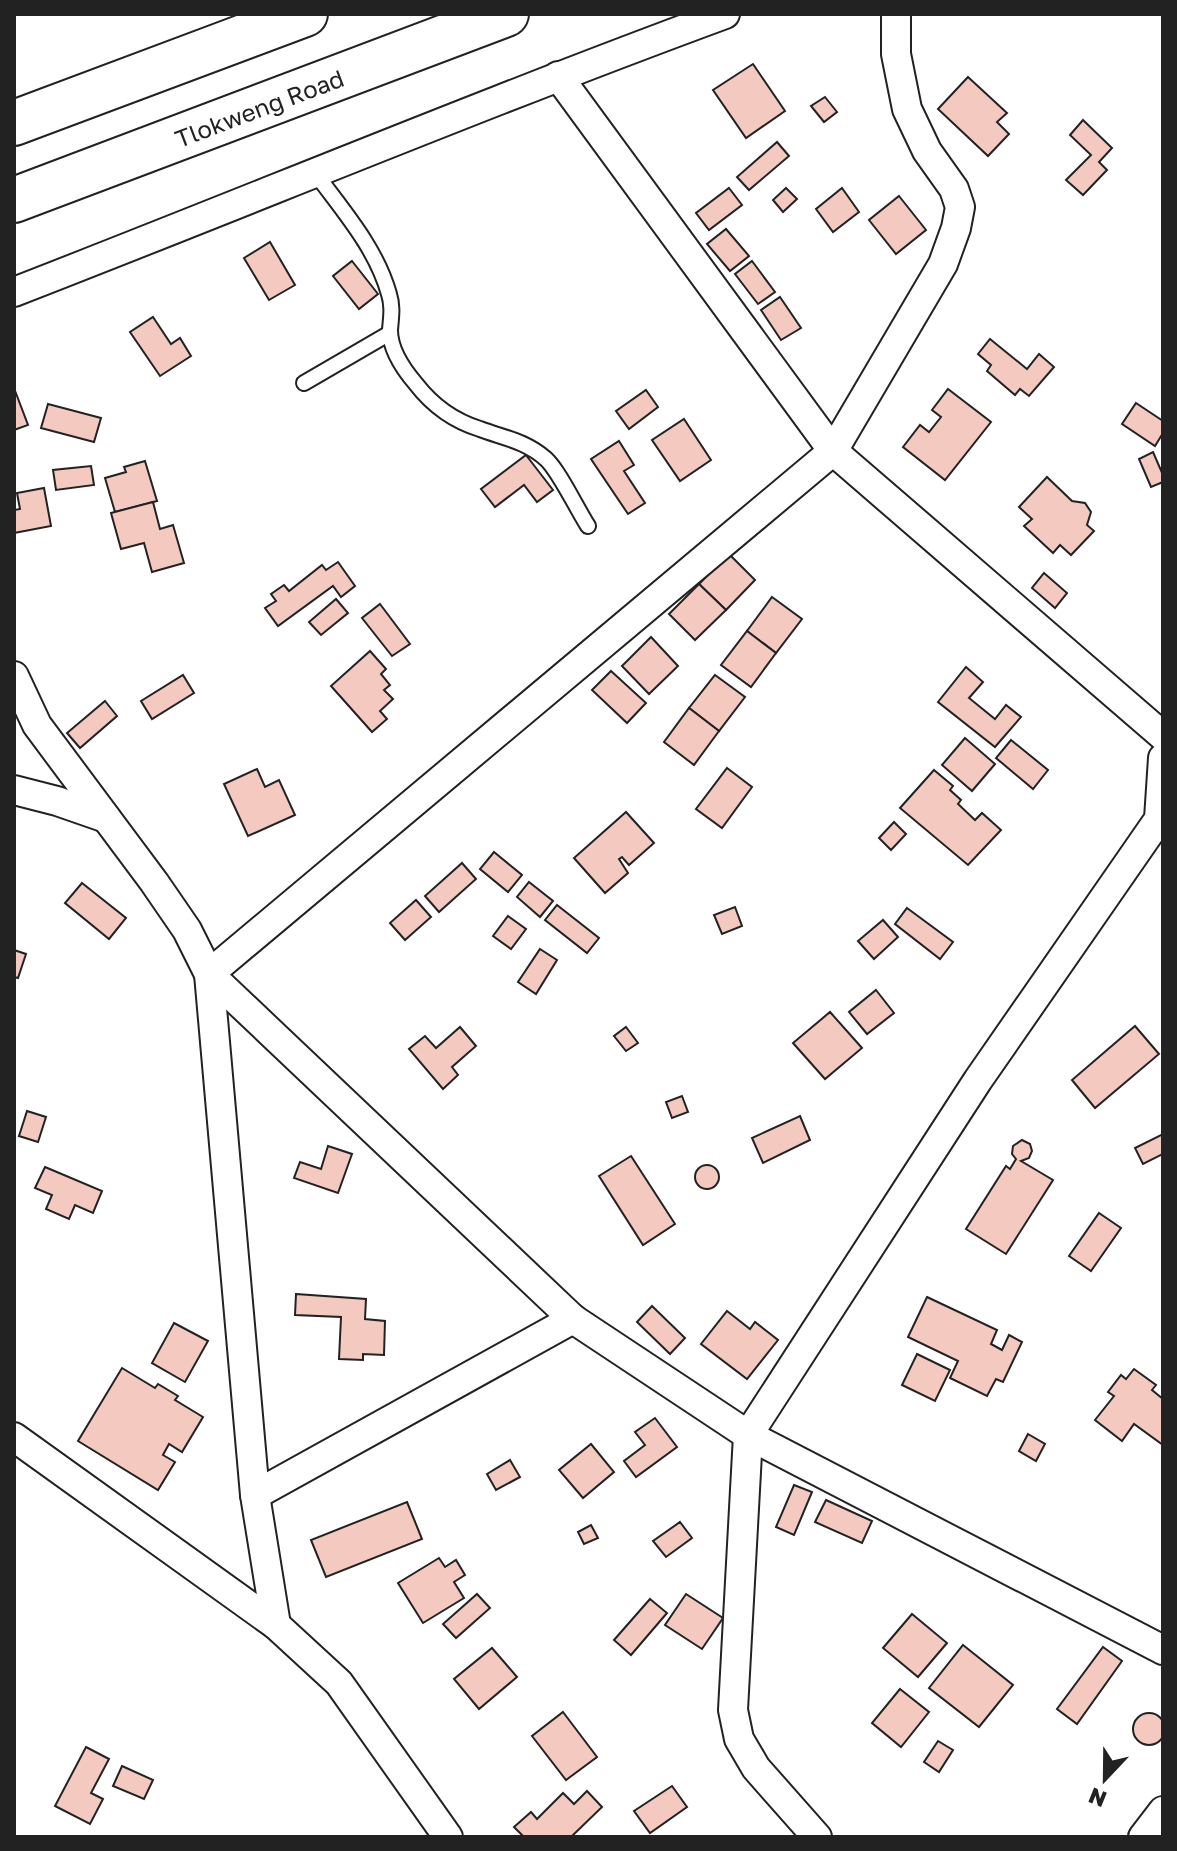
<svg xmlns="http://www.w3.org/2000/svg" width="1177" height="1851" font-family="'Golos Text',sans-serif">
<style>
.building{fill:#f3c9c0;stroke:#222;stroke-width:2}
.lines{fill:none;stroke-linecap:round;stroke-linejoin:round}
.service-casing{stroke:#222;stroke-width:18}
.minor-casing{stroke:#222;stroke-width:32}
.primary-casing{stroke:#222;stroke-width:48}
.service{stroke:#fff;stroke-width:14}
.minor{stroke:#fff;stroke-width:28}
.primary{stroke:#fff;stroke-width:44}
.labels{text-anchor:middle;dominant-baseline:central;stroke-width:6;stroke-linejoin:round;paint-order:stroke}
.street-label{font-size:24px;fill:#222;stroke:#fff}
</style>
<rect width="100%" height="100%" fill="#fff"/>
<!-- building -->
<g class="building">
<polygon points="753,64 785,111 746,138 713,90"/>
<polygon points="968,77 1007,113 997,122 1009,134 988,156 938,109"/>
<polygon points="825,97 837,112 824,122 811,106"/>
<polygon points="1083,120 1112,148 1099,162 1107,170 1083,195 1066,180 1091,155 1070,135"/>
<polygon points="777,142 789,156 749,190 737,177"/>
<polygon points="729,188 742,205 709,230 696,213"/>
<polygon points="786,188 797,199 783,212 773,200"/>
<polygon points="842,188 859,212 833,232 816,209"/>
<polygon points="899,196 926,230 896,254 869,220"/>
<polygon points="726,229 749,256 730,271 707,244"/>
<polygon points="270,242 295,285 269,300 244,258"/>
<polygon points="352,261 378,294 359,309 333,276"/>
<polygon points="752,261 775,292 758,304 735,274"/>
<polygon points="780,297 801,328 781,340 761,310"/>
<polygon points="153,317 171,344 180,338 191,356 160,376 130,332"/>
<polygon points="990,339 1027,369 1039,354 1054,367 1029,396 1020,389 1015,395 987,371 991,365 978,354"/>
<polygon points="14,388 28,425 14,430"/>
<polygon points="948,389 991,422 945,480 903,447 920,425 929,432 941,417 932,410"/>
<polygon points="646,390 658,407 629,429 616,411"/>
<polygon points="1136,403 1163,421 1163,433 1155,446 1122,424"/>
<polygon points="48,404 101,418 94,442 41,428"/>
<polygon points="684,419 711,460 680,481 652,440"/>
<polygon points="619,441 634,465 624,471 645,503 628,514 591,459"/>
<polygon points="1153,452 1163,475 1163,482 1151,487 1139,459"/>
<polygon points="526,455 553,490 537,502 524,485 495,507 481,489"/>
<polygon points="145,461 157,501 115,512 105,478 126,472 124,467"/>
<polygon points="91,466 94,485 56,490 53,470"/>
<polygon points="1047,477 1072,501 1085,503 1091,512 1087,525 1094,531 1071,555 1060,545 1053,553 1024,526 1032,519 1019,507"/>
<polygon points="44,488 51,526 14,533 14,510 20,509 17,493"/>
<polygon points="153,502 160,529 173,525 184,563 152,572 144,543 121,549 111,513"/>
<polygon points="729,554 755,580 726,610 699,584"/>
<polygon points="338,562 355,586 341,597 333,586 278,626 265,608 276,601 271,594 284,585 289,591 322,565 326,570"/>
<polygon points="1044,573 1067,593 1055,608 1032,588"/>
<polygon points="699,584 726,610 695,640 669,614"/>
<polygon points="772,597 802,619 776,653 747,631"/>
<polygon points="336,599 348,613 321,635 309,622"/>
<polygon points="380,604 410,644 392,656 362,618"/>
<polygon points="747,631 776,653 751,687 721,665"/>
<polygon points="651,637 678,666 649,694 622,666"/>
<polygon points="370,651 386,669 381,674 390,685 384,690 393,699 380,711 387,719 372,732 331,686"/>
<polygon points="966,667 983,682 969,698 995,719 1006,705 1021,717 995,747 938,702"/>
<polygon points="611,671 646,703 627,723 592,690"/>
<polygon points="183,675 194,693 152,719 141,701"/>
<polygon points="715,675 745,697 719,731 689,708"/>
<polygon points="105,701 117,716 80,748 67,733"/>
<polygon points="689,708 719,731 694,765 664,742"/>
<polygon points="965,738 995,764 972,791 942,765"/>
<polygon points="1011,740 1048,770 1033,789 996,758"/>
<polygon points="727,768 752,787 722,828 696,809"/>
<polygon points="257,769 265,787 279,780 295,815 248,836 224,784"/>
<polygon points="934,770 953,786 950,790 961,800 958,804 975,820 982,813 1001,830 968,865 900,808"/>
<polygon points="626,812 654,843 629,865 622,857 619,859 628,873 605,893 574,858"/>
<polygon points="894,822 906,834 891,850 879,838"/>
<polygon points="494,852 522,875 508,892 480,869"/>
<polygon points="462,863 476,879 439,912 425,896"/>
<polygon points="529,882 553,901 540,917 517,897"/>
<polygon points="82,883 126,918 109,939 65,903"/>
<polygon points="416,900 431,917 405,940 390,923"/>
<polygon points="557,905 599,938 587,953 545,920"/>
<polygon points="735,907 742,926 722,934 714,915"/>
<polygon points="907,908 953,942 940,959 895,924"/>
<polygon points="508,916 526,929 511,949 493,936"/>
<polygon points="883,920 898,937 874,959 858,941"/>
<polygon points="540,949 557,960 536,994 518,982"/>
<polygon points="14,950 26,954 18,978 14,977"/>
<polygon points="876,990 894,1013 867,1034 849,1012"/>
<polygon points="830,1012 862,1048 825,1079 793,1043"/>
<polygon points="1135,1026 1159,1054 1095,1108 1072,1080"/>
<polygon points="460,1027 476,1046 452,1067 458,1075 443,1089 409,1049 425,1036 436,1048"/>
<polygon points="626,1027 638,1043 626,1051 614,1036"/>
<polygon points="682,1096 688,1112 672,1118 666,1102"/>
<polygon points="27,1111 46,1117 38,1142 19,1136"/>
<polygon points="800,1116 810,1140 763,1163 752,1138"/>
<polygon points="1163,1134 1163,1154 1143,1164 1135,1148"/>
<polygon points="1022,1140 1030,1144 1032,1151 1029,1158 1021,1161 1053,1180 1006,1254 966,1229 1006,1166 1010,1169 1016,1159 1012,1154 1013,1146"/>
<polygon points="328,1146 352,1154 338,1193 294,1178 300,1162 321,1169"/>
<polygon points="631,1156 675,1224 643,1245 599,1176"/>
<circle cx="707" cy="1177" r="12"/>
<polygon points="45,1167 102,1191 93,1213 75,1205 69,1219 46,1209 52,1195 35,1188"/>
<polygon points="1099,1213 1121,1228 1091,1271 1069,1256"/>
<polygon points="296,1294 366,1299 365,1319 385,1321 384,1355 363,1354 363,1360 339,1359 341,1317 295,1315"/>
<polygon points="927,1297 997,1330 991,1344 1002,1350 1009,1335 1022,1342 1003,1382 996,1379 987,1396 950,1378 958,1361 908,1337"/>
<polygon points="652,1306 685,1338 670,1354 637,1322"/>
<polygon points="727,1311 750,1329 755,1322 778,1340 747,1379 701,1344"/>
<polygon points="174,1323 208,1341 185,1382 152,1363"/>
<polygon points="917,1354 950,1370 935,1401 902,1385"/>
<polygon points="122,1368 155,1388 158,1384 178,1396 175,1400 203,1417 182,1452 169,1444 163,1455 175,1462 158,1490 78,1441"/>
<polygon points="1134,1369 1156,1385 1152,1390 1163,1399 1163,1445 1134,1424 1122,1441 1095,1420 1114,1396 1108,1392 1121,1375 1126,1379"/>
<polygon points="655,1418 677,1447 636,1477 624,1461 645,1445 635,1432"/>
<polygon points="1028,1434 1045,1444 1036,1461 1019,1451"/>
<polygon points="591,1444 614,1472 583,1498 559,1470"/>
<polygon points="510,1460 520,1477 496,1490 487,1474"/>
<polygon points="794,1485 812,1492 794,1535 776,1527"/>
<polygon points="826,1500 872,1521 862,1543 815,1522"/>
<polygon points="407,1502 422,1539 326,1577 311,1540"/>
<polygon points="680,1522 692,1538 666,1557 653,1541"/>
<polygon points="591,1525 598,1538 584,1544 578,1532"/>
<polygon points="439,1558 445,1567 456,1560 465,1575 454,1582 464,1598 423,1623 398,1583"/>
<polygon points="477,1594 490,1608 456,1638 443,1624"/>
<polygon points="686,1594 723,1618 702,1649 665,1625"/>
<polygon points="650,1599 667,1613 631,1655 614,1640"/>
<polygon points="912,1614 947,1643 918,1677 883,1648"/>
<polygon points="963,1645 1013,1685 979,1727 929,1688"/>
<polygon points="1103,1647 1122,1661 1077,1724 1057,1709"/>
<polygon points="492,1648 517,1677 479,1709 454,1679"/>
<polygon points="900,1689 929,1712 901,1747 872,1723"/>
<polygon points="563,1712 597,1757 566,1780 532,1736"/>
<circle cx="1149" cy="1729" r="16"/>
<polygon points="938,1741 953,1750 939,1772 924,1762"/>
<polygon points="86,1747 109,1759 91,1793 103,1799 90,1824 55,1806"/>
<polygon points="122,1766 153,1780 144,1799 113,1786"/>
<polygon points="672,1786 687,1807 650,1833 634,1811"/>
<polygon points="587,1791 602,1807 571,1837 524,1837 514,1827 531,1812 537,1819 563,1793 574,1804"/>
</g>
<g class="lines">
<!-- service casing -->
<g class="service-casing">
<g id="service">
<path d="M316 174C344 212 376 248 389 294 393 307 391 317 390 330 390 349 404 370 416 384 433 406 454 421 480 429 504 438 526 441 546 459 559 471 577 509 588 526"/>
<polyline points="304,383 390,333"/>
</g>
</g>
<!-- minor casing -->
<g class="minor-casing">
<g id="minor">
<polyline points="558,76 833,451 1163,736"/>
<path d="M14 292C251 200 486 102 725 14"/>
<polyline points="14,676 37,725 154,882 187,930 209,974 573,1319 748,1435 1163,1650"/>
<polyline points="14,790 57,801 106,818"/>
<polyline points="14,1437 276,1625 339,1683 448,1837"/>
<polyline points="255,1495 573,1319"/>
<polyline points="276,1625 255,1495 209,974 833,451 943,264 956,228 960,207 954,189 927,151 907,109 896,54 896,14"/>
<polyline points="817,1837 756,1768 739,1739 733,1710 748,1435 978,1080 1159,819 1163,758"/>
<polyline points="1143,1837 1163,1811"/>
</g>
</g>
<!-- primary casing -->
<g class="primary-casing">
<g id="primary">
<polyline points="14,123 305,14"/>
<path id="s1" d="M14 200 506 14"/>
</g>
</g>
<!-- service -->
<use href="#service" class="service"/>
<!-- minor -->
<use href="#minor" class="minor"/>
<!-- primary -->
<use href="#primary" class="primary"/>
</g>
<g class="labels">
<!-- street labels -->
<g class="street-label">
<text stroke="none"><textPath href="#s1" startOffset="262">Tlokweng Road</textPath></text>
</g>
</g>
<!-- border -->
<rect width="1177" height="1851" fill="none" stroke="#222222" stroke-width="32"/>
<!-- north arrow -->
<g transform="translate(1105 1779) rotate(202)" stroke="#ffffff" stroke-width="6" paint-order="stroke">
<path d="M0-6L14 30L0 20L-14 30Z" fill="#222222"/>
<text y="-12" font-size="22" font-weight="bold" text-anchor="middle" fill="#222222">N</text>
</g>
</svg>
